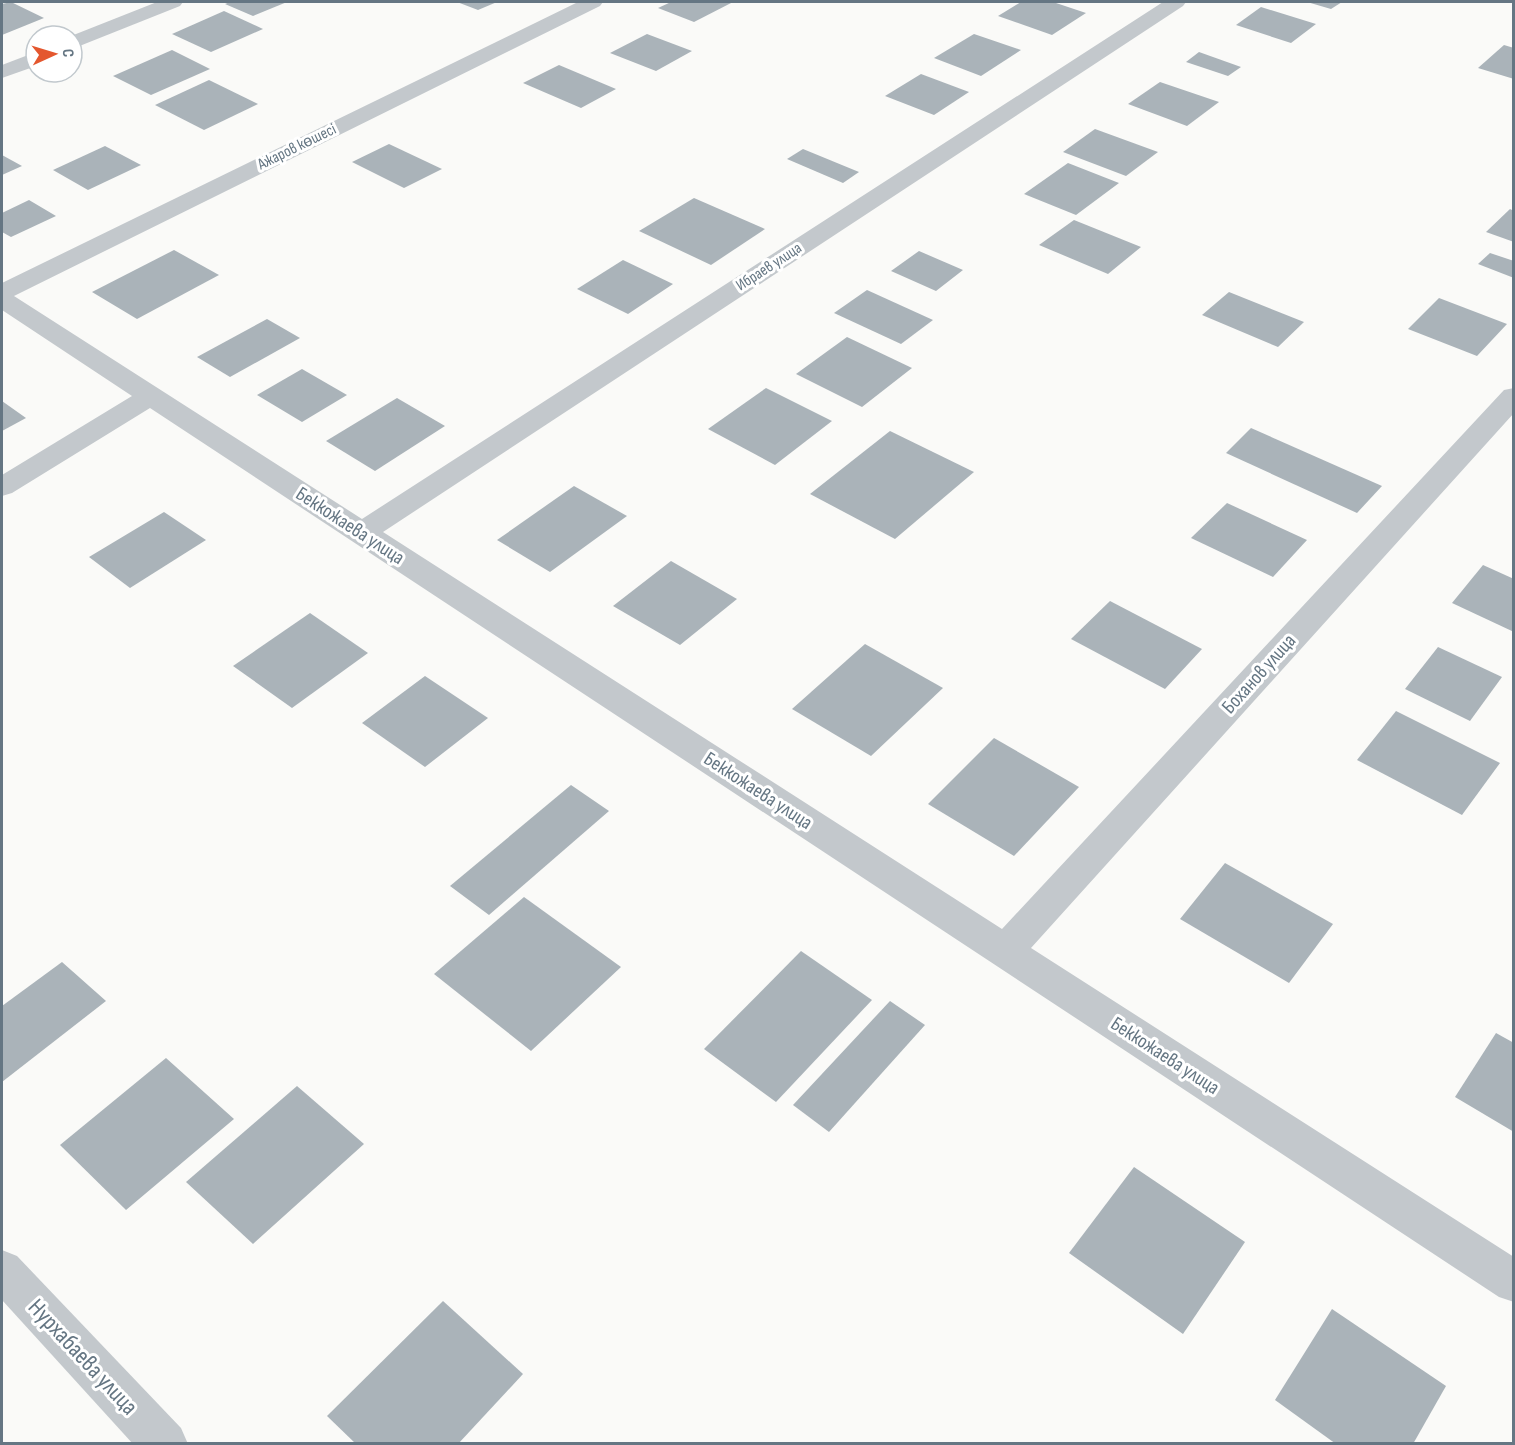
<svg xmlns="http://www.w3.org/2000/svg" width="1515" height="1445" font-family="'Sofia Sans Condensed',sans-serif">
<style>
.building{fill:#aab3b9}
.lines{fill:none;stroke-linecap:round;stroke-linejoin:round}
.minor{fill:#c3c8cc;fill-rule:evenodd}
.labels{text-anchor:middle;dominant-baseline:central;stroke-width:6;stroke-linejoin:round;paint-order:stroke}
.far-street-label{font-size:16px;fill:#657683;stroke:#fff}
.street-label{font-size:20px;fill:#657683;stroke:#fff}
.near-street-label{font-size:24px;fill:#657683;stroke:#fff}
</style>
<rect width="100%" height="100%" fill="#fafaf8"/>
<!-- building -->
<g class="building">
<polygon points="11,2 44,18 2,35 2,4"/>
<polygon points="230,2 287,2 253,16 225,4"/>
<polygon points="457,2 497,2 478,10"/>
<polygon points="671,2 733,2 694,22 658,8"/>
<polygon points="1021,2 1053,2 1086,13 1052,35 998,16"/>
<polygon points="1307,2 1342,2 1331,9"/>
<polygon points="1261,7 1316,24 1291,43 1236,25"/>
<polygon points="224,11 263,29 211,52 172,34"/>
<polygon points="647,34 692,51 656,71 610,53"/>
<polygon points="974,34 1021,50 981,76 934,58"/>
<polygon points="1504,45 1514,48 1514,79 1478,68"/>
<polygon points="172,50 210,69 151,95 113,76"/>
<polygon points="1199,52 1241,67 1228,76 1186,62"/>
<polygon points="559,65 616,89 581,108 523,83"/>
<polygon points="921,74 969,92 934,115 885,96"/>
<polygon points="209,80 258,104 204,130 155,105"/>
<polygon points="1160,82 1219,102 1187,126 1128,104"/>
<polygon points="1095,129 1158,152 1126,176 1063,152"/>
<polygon points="389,144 442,169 404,188 352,162"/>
<polygon points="105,146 141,165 88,190 53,170"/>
<polygon points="803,149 859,172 843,183 787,159"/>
<polygon points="2,155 22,166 2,175"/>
<polygon points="1068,163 1119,183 1076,215 1024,194"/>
<polygon points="694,198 765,229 711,265 639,231"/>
<polygon points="29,200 56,216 11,237 2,232 2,213"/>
<polygon points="1510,209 1514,211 1514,242 1486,232"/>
<polygon points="1074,220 1141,247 1108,274 1039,245"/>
<polygon points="174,250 219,275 137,319 92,292"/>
<polygon points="919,251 963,270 936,291 891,271"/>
<polygon points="1490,253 1514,261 1514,278 1478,264"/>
<polygon points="623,260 673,284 628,314 577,289"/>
<polygon points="867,290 933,320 901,344 834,313"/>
<polygon points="1229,292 1304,322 1278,347 1202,315"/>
<polygon points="1439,298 1507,324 1477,356 1408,329"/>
<polygon points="267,319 300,338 230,377 197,357"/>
<polygon points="847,337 912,368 862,407 796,374"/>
<polygon points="302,369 347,395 302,422 257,395"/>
<polygon points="766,388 832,421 775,465 708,429"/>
<polygon points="397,398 445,426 375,471 326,441"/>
<polygon points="2,401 26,418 2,431"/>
<polygon points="1251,428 1382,486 1357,513 1226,453"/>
<polygon points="890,431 974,472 895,539 810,494"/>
<polygon points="574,486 627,516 550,572 497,540"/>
<polygon points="1227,503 1307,540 1273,577 1191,538"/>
<polygon points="164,512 206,540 130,588 89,557"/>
<polygon points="671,561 737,599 680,645 613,606"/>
<polygon points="1483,565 1514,579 1514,632 1452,603"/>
<polygon points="1110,601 1202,649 1165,689 1071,639"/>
<polygon points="310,613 368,653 292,708 233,666"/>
<polygon points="865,644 943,688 871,756 792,709"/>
<polygon points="1438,647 1502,677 1470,721 1405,689"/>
<polygon points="425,676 488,718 425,767 362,723"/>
<polygon points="1396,711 1500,763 1462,815 1357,760"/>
<polygon points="994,738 1079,787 1014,856 928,804"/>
<polygon points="571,785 609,811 489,915 450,886"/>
<polygon points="1225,863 1333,924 1289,983 1180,919"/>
<polygon points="524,897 621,967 531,1051 434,974"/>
<polygon points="801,951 872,1000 776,1102 704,1049"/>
<polygon points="62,962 106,1001 2,1082 2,1006"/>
<polygon points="890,1001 925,1025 829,1132 793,1105"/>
<polygon points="1496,1033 1514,1043 1514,1132 1455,1097"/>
<polygon points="166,1058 234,1119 126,1210 60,1145"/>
<polygon points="297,1086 364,1144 253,1244 186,1182"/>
<polygon points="1134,1167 1245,1242 1183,1334 1069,1253"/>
<polygon points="443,1301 523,1374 458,1444 356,1444 327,1416"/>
<polygon points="1332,1309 1446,1386 1413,1444 1336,1444 1275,1400"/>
</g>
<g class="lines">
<!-- minor -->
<g class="minor">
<polygon points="157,2 183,2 180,6 72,49 71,36"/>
<polygon points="578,2 603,2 600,6 14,296 362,519 1163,2 1186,2 1183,6 383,532 1002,929 1504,390 1514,388 1514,413 1031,948 1514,1257 1514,1302 1499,1297 150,408 12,493 2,496 2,475 132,396 2,310 2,283"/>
<polygon points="36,52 36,66 2,78 2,65"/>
<polygon points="2,1250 17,1256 181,1428 188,1444 133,1444 2,1300"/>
</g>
</g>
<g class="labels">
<!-- far-street labels -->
<g class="far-street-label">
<text transform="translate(297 147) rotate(-26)">Ажаров көшесі</text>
<text transform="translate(769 267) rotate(-33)">Ибраев улица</text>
</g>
<!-- street labels -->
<g class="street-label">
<text transform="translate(350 526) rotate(33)">Беккожаева улица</text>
<text transform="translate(1259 674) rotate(-48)">Боханов улица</text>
<text transform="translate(758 791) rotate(33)">Беккожаева улица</text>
<text transform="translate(1165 1056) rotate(33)">Беккожаева улица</text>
</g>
<!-- near-street labels -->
<g class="near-street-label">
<text transform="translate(83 1357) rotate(47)">Нурхабаева улица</text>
</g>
</g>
<!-- border -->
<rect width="1515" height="1445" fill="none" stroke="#657683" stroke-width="6"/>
<!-- north arrow -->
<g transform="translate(54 54) rotate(86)"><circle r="28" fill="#ffffff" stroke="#c1c8cd" stroke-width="1.5"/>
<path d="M0-4.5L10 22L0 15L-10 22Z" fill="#e4572e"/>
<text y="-9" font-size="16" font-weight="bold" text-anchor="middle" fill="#657683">С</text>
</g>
</svg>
